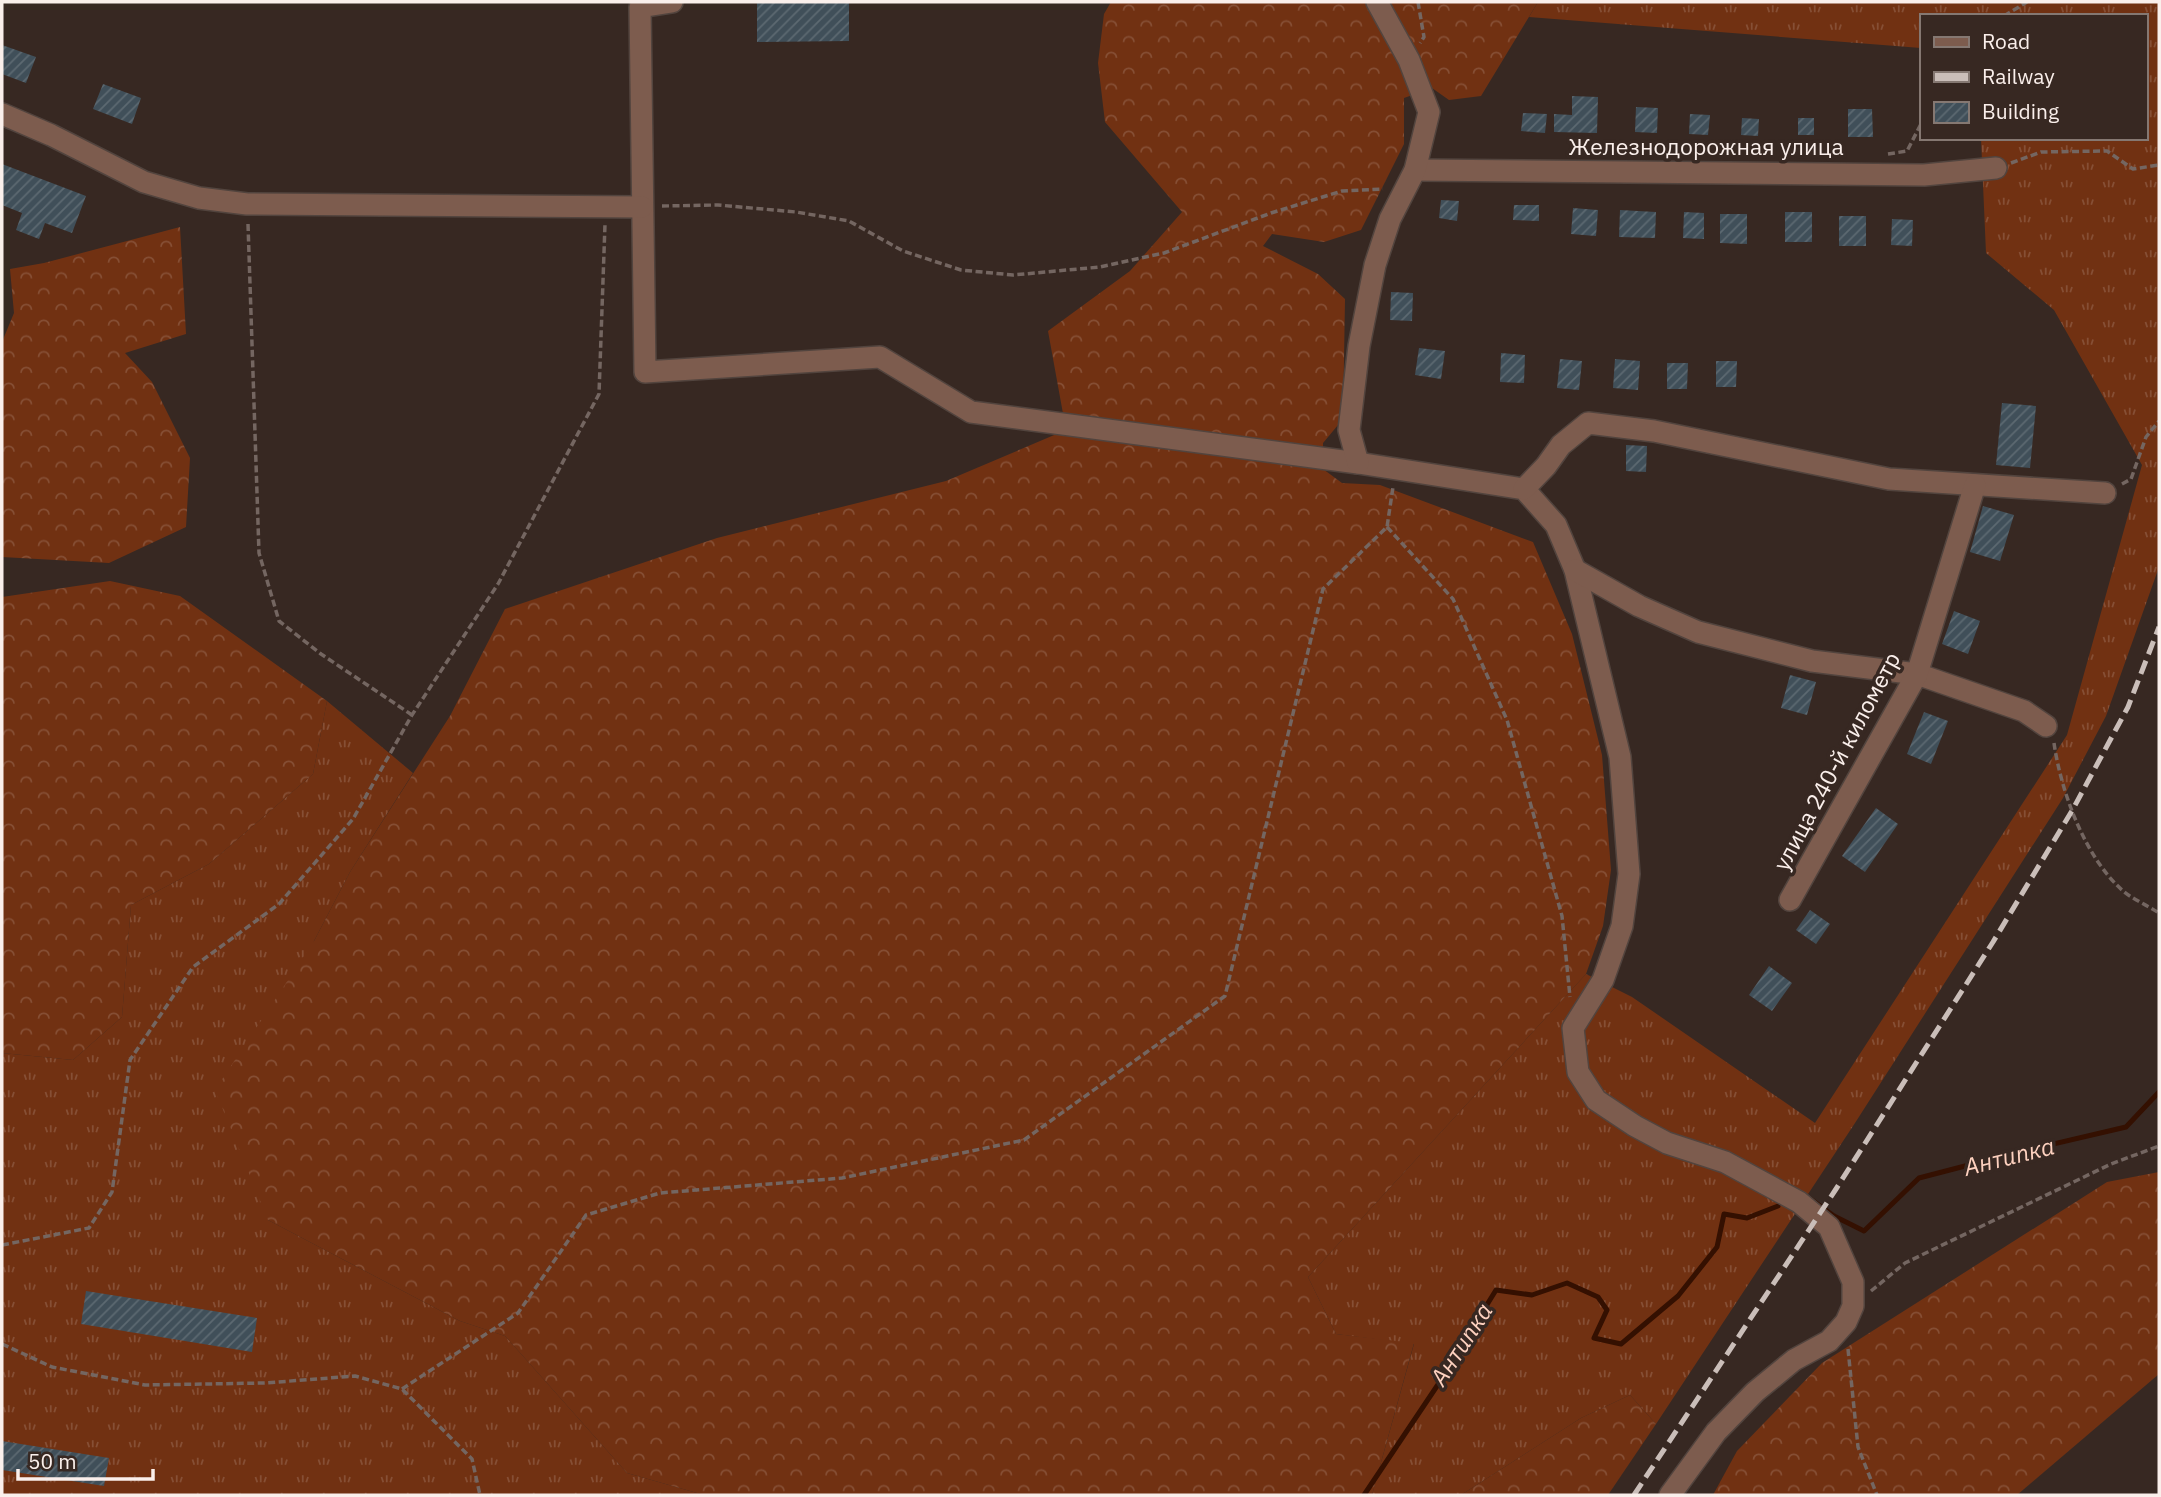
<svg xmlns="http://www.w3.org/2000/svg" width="2161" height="1497" font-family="'IBM Plex Sans',sans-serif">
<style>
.grass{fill:url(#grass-tufts)}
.forest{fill:url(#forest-crowns)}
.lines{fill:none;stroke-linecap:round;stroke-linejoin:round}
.stream{stroke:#341001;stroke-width:5}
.building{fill:url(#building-hatch)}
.minor-casing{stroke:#52443e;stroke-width:24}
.path{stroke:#746661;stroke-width:3.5;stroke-dasharray:7 3.5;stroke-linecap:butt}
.minor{stroke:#7d5c4e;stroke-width:21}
.rail{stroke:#cabeb9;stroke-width:5;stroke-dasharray:14 7;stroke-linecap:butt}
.labels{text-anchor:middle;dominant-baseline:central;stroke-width:7;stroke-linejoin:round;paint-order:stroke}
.street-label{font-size:23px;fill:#faefeb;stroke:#372822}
.water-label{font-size:24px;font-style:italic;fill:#fdd1bf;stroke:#372822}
</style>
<defs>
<pattern id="grass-tufts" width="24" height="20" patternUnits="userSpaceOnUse" patternTransform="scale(1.75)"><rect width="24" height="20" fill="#713112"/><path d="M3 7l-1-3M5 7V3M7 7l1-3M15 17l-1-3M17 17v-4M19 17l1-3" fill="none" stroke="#864f35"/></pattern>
<pattern id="forest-crowns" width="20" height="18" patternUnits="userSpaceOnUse" patternTransform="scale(1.75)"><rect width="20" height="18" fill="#713112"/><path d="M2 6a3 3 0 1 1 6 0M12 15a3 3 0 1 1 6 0" fill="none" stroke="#864f35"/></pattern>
<pattern id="building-hatch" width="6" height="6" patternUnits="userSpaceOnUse" patternTransform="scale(1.75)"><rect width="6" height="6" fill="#404f59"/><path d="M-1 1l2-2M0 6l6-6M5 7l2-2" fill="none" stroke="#5c6971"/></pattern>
</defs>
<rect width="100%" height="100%" fill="#372822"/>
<!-- grass -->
<g class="grass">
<polygon points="1538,2 2159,2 2159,567 2106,716 2063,798 1855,1123 1656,1424 1630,1395 1581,1418 1461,1495 1372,1495 1414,1344 1336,1334 1308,1277 1586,974 1632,997 1815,1123 2067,735 2142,465 2054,310 1986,253 1981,138 2145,138 2145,16 1921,16 1921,48 1529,17"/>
<polygon points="327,701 413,773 350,872 314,941 268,1220 460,1321 505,1336 627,1473 704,1495 2,1495 2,1053 73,1060 122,1017 131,905 209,864 313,774"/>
</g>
<!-- forest -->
<g class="forest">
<polygon points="1111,2 1538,2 1481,96 1449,100 1432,88 1404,98 1404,144 1361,230 1324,242 1272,234 1263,246 1318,274 1345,299 1343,419 1323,443 1323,469 1342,483 1380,485 1533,542 1572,634 1602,755 1611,870 1603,926 1586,974 1308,1277 1336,1334 1414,1343 1372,1495 704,1495 627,1473 505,1336 460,1321 268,1220 215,1090 314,941 350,872 450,716 505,609 717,538 946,481 1066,430 1048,331 1130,271 1182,212 1105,122 1098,63 1104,14"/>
<polygon points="180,227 186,334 125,353 152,382 190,458 186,527 109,563 2,557 2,342 14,313 10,269 44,263"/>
<polygon points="110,581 180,596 327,701 313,774 209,864 131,905 122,1017 73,1060 2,1053 2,597"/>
<polygon points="2159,1172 2159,1374 2017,1495 1713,1495 1737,1451 1822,1363 2107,1182"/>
<polygon points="1630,1395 1656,1424 1608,1495 1461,1495 1581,1418"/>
</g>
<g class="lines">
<!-- stream -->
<g class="stream">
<polyline points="1809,1198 1834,1216 1864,1231 1919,1178 2015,1153 2126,1127 2159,1092"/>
<polyline points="1364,1495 1437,1386 1496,1290 1532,1295 1567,1283 1598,1297 1607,1310 1594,1338 1621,1344 1678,1296 1717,1247 1724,1214 1747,1218 1778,1206"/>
</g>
</g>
<!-- building -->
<g class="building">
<polygon points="757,2 849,2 849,41 757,42"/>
<polygon points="2,45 36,57 26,83 2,74"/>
<polygon points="103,84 141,98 132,124 93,109"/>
<polygon points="1572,96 1598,97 1597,133 1554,132 1554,114 1572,115"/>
<polygon points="1636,107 1658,108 1657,133 1635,132"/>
<polygon points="1848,109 1872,109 1873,137 1848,137"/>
<polygon points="1523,113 1547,114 1545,133 1521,131"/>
<polygon points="1690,114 1710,115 1708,135 1689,134"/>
<polygon points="1742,118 1759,119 1758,136 1741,135"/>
<rect x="1798" y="118" width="16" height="17"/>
<polygon points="2,164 86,196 72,233 45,223 39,239 16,230 22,213 2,205"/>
<polygon points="1441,200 1459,201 1457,221 1439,218"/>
<polygon points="1514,205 1539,205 1539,221 1513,220"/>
<polygon points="1573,208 1598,210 1596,236 1571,234"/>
<polygon points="1620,210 1656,212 1655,238 1619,237"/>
<polygon points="1684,212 1704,213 1704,239 1683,238"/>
<rect x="1785" y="212" width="27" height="30"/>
<polygon points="1720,214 1747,214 1747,244 1720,243"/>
<rect x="1839" y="216" width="27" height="30"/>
<polygon points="1892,219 1913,220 1912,246 1891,245"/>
<polygon points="1391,292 1413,293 1412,321 1390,320"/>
<polygon points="1419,348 1445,351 1441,379 1415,375"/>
<polygon points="1501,353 1525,355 1524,383 1500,382"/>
<polygon points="1560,359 1582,361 1579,390 1557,388"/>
<polygon points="1615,359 1640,361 1638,390 1613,388"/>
<polygon points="1716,361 1737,361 1736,387 1716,387"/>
<polygon points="1667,363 1688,363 1687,389 1667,389"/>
<polygon points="2002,403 2036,406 2030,468 1996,465"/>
<polygon points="1626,445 1647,446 1646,472 1626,471"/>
<polygon points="1983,506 2014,515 2000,561 1970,552"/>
<polygon points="1954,611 1980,621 1968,654 1942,644"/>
<polygon points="1790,675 1816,682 1807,715 1781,708"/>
<polygon points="1924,712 1948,721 1931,764 1907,754"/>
<polygon points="1876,808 1898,824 1865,872 1842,856"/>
<polygon points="1810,910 1830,924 1816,944 1796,930"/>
<polygon points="1769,966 1792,983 1772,1011 1749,995"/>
<polygon points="86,1291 257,1318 252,1352 81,1324"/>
<polygon points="2,1441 109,1458 104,1486 2,1470"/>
</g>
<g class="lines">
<!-- minor casing -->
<g class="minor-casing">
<g id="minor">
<polyline points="672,2 640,7 645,372 880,357 971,412 1358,463 1524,489 1556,525 1575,570 1620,757 1629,874 1622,926 1603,980 1573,1028 1578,1072 1596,1100 1635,1126 1667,1143 1725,1162 1799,1202 1829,1227 1853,1282 1853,1306 1846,1322 1829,1341 1794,1360 1755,1392 1716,1432 1670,1495"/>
<polyline points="2,114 51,135 144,182 199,198 247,204 642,207"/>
<polyline points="1415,170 1924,175 1996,168"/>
<polyline points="1358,463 1349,430 1359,346 1375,265 1390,219 1415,170 1429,112 1409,60 1377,2"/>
<polyline points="1524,489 1546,466 1561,445 1588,423 1654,431 1889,479 2105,493"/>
<polyline points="1575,570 1639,606 1698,632 1812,661 1917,674 2024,711 2046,726"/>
<polyline points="1790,900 1917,674 1975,485"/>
</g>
</g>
<!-- path -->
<g class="path">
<polyline points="1418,2 1424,37 1420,43"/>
<polyline points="2004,16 2027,2"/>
<polyline points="1888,154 1907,151 1921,124"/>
<polyline points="2011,163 2041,152 2107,151 2133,169 2159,165"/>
<polyline points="662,206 718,205 796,212 849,221 903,251 961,270 1013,275 1100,267 1164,253 1271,213 1342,191 1383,189"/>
<polyline points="248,224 259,553 279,621 321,654 412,715"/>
<polyline points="2122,484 2131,479 2146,437 2159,421"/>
<polyline points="1387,527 1453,599 1507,720 1562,916 1570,997"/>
<path d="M2054 743C2061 792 2085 857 2122 890 2132 899 2147 905 2159 913"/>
<polyline points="2,1245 89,1228 112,1192 130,1060 193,967 279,904 353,819 412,715 498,584 599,394 605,224"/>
<polyline points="1871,1291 1905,1263 2111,1164 2159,1146"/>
<polyline points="2,1344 52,1367 145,1385 265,1383 355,1376 402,1389 472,1459 480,1495"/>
<polyline points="1848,1349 1858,1447 1877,1495"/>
<polyline points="402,1389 518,1313 586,1215 660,1193 842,1178 1024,1140 1225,996 1323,589 1387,527 1393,487"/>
</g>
<!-- minor -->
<use href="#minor" class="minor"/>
<!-- rail -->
<polyline class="rail" points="1634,1495 1836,1189 1993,942 2073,809 2128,707 2159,627"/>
</g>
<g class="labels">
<!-- street labels -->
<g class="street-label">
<text x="1706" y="146">Железнодорожная улица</text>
<text transform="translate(1836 761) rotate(-62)">улица 240-й километр</text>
</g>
<!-- water labels -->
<g class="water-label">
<text transform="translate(2009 1156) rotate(-14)">Антипка</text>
<text transform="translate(1461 1344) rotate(-57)">Антипка</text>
</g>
</g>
<!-- border -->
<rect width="2161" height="1497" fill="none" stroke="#faefeb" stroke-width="7"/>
<!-- legend -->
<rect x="1920" y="14" width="228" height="126" fill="#372822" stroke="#857872" stroke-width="2"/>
<rect x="1934" y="37" width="35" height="10" fill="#7d5c4e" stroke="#857872" stroke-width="2"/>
<text x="1982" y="49" font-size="21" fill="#faefeb">Road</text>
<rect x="1934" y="72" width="35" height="10" fill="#cabeb9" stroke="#857872" stroke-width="2"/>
<text x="1982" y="84" font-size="21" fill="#faefeb">Railway</text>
<rect x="1934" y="102" width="35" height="21" fill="url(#building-hatch)" stroke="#857872" stroke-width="2"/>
<text x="1982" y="119" font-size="21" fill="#faefeb">Building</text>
<!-- scale -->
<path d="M18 1469v10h135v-10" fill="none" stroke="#faefeb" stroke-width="3.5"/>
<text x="28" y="1469" font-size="21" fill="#faefeb" stroke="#372822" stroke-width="5" paint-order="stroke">50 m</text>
</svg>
